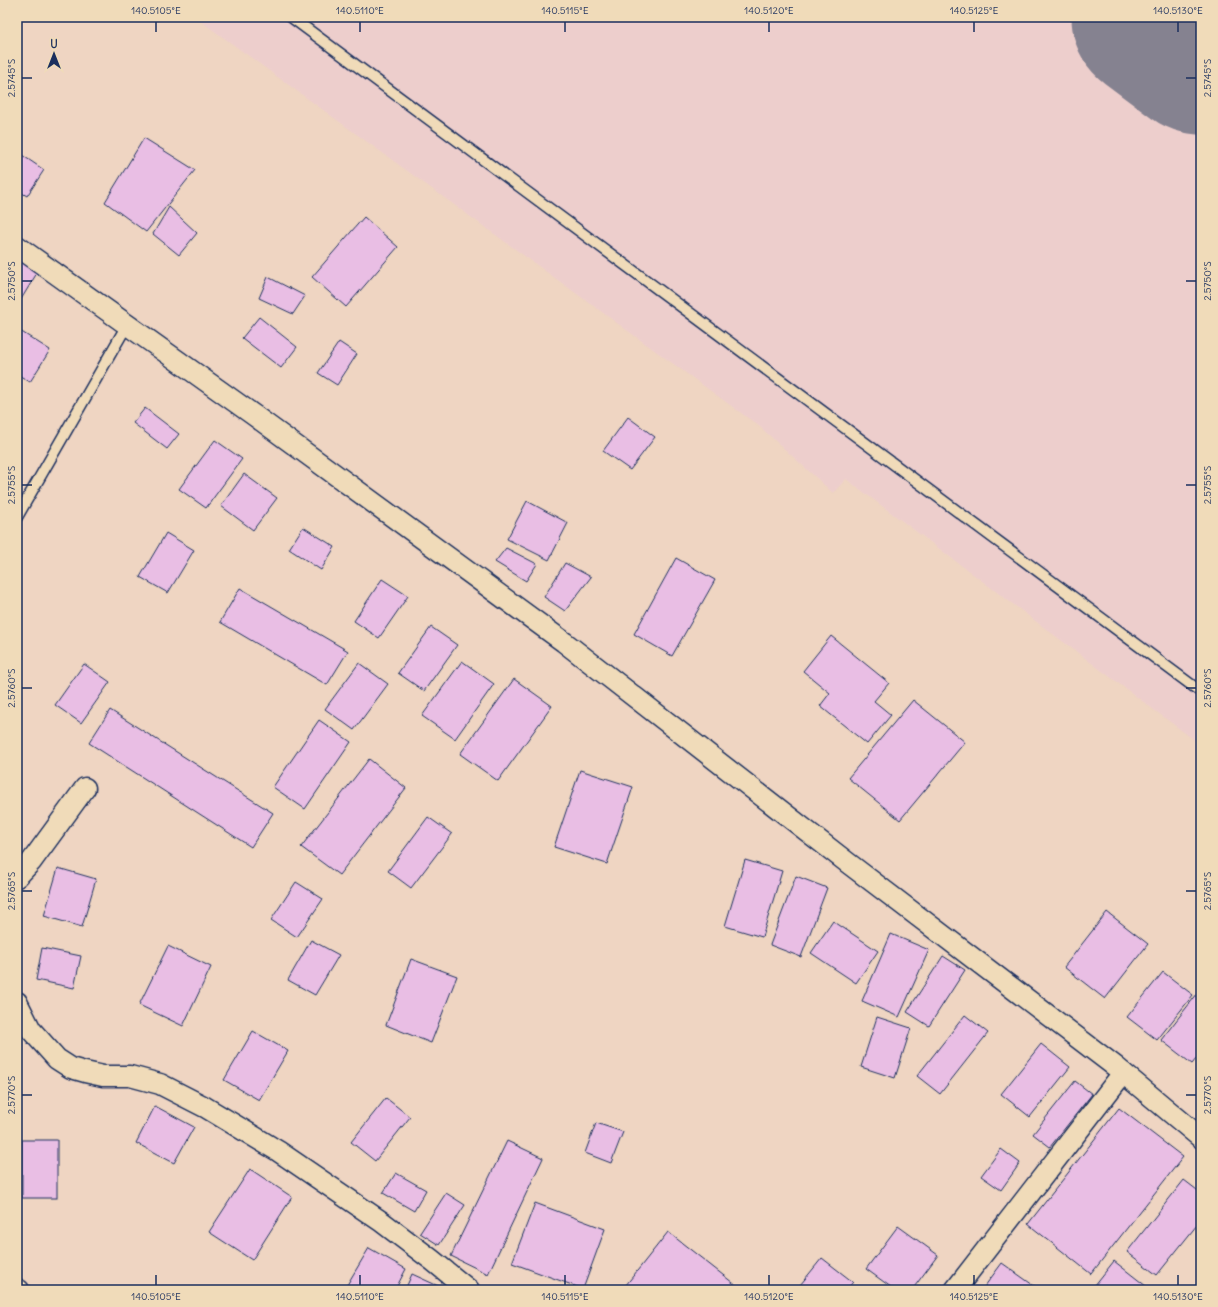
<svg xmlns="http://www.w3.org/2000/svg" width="1218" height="1307" font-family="Delius,sans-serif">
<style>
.built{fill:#edcecc}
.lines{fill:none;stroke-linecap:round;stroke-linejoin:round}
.taxiway{stroke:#858290;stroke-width:66}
.runway{stroke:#858290;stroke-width:165}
.building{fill:#e9bee4;stroke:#1b2f5e}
.lane-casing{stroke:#1b2f5e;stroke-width:13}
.street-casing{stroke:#1b2f5e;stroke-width:23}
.lane{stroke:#f0dbb9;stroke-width:10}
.street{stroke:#f0dbb9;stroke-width:20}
.ticks{fill:none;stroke:#1b2f5e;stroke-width:1.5}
.neatline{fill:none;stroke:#1b2f5e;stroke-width:1.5}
.ticks-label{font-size:10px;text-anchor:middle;fill:#1b2f5e}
</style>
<rect width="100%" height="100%" fill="#efd5c2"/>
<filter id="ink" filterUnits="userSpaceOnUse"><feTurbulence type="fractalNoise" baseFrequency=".025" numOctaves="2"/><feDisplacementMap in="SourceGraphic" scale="8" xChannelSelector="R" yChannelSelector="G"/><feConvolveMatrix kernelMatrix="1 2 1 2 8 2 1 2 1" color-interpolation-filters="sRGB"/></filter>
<g filter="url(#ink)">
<!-- built -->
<polygon class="built" points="195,17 1201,17 1201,745 846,479 833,493 759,426"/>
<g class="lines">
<!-- taxiway -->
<polyline class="taxiway" points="1178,35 1201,48"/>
<!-- runway -->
<polyline class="runway" points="1154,17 1201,52"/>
</g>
<!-- building -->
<g class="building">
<polygon points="144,138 195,170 146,232 105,202"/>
<polygon points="19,153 44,170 27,196 17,190 17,157"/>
<polygon points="169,207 197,233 179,255 153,234"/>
<polygon points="364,217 398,247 346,307 312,277"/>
<polygon points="17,259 37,273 17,306"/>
<polygon points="268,277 305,296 293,314 259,298"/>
<polygon points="259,317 297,347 281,368 242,338"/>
<polygon points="20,331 50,350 30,382 17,374 17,337"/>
<polygon points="339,342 357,354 337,385 318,373"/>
<polygon points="145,408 179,434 167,449 133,423"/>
<polygon points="628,417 655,437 630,470 603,451"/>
<polygon points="215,440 242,459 206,508 179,489"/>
<polygon points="244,474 277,498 253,530 221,506"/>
<polygon points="527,501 568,523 549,560 507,539"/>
<polygon points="303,527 335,547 321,570 289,549"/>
<polygon points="166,533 194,550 168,593 140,577"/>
<polygon points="506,548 537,564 526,581 495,562"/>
<polygon points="676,558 715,580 672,656 634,634"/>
<polygon points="565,563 591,577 565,611 544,597"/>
<polygon points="382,579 408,596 379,638 354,621"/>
<polygon points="240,588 348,651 327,685 220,622"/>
<polygon points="431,627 457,645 424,691 398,673"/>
<polygon points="831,636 889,683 874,701 891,715 867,744 820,706 830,693 803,671"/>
<polygon points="462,661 494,684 455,739 422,716"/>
<polygon points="359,663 388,684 354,730 325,709"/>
<polygon points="84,664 110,682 81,723 55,705"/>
<polygon points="514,679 552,706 498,781 460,754"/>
<polygon points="913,700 965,742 900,820 848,778"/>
<polygon points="110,710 273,813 251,847 89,743"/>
<polygon points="319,720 351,742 305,809 273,787"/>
<polygon points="369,759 406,788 339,875 301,847"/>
<polygon points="580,770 633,787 607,864 554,847"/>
<polygon points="428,817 452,834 411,888 388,871"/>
<polygon points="745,860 782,871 762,937 725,926"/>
<polygon points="58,868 96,879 82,927 44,916"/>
<polygon points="796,876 827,888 801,957 770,945"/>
<polygon points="296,882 323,899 297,937 271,920"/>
<polygon points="1107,912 1148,944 1105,999 1064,967"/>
<polygon points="833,921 878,951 856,983 811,953"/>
<polygon points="891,934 929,950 899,1017 862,1001"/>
<polygon points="311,940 339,955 315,995 288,980"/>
<polygon points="168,946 211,967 183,1026 139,1005"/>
<polygon points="42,948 81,956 74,988 36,980"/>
<polygon points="943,956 965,970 929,1026 907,1012"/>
<polygon points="411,959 457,976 431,1043 386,1025"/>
<polygon points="1163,972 1193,995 1157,1040 1127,1017"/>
<polygon points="1201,989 1201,1053 1192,1064 1161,1040"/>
<polygon points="965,1015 988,1033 940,1094 917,1076"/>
<polygon points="877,1017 911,1028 895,1078 861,1067"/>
<polygon points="253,1031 288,1051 259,1100 224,1080"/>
<polygon points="1041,1044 1070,1067 1030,1117 1001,1094"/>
<polygon points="1075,1081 1092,1094 1050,1147 1033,1134"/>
<polygon points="386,1098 410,1117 375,1161 351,1142"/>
<polygon points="155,1106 194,1127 174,1163 136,1143"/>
<polygon points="1119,1108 1183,1157 1091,1274 1028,1224"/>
<polygon points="596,1123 623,1132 611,1163 585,1153"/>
<rect x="22" y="1140" width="35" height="58"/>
<polygon points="507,1141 543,1158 488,1274 451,1256"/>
<polygon points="1001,1149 1020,1163 1001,1190 981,1176"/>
<polygon points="250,1169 292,1197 252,1260 209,1232"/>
<polygon points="396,1173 426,1190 414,1211 383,1193"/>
<polygon points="1184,1180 1201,1193 1201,1220 1157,1275 1127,1252"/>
<polygon points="446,1193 465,1205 439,1245 420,1233"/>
<polygon points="535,1203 605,1229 583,1289 512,1263"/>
<polygon points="898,1226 938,1255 912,1290 895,1290 866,1269"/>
<polygon points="668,1232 742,1290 622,1290"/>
<polygon points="369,1248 406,1269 395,1290 344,1290"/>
<polygon points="822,1258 853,1282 846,1290 796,1290"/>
<polygon points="1114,1261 1151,1290 1091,1290"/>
<polygon points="1002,1263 1040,1290 982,1290"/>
<polygon points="412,1274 447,1290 405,1290"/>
</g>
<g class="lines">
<!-- lane casing -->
<g class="lane-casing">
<g id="lane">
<polyline points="291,17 1201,692"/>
<polyline points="17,517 127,325"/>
</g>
</g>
<!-- street casing -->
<g class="street-casing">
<g id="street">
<polyline points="17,246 255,416 564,642 848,863 1116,1067 1201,1138"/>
<polyline points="17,877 31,862 85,788"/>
<polyline points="17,1002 31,1030 57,1059 71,1068 85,1072 103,1076 130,1076 160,1084 205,1107 278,1151 382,1222 432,1260 469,1290"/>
<polyline points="17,1289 19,1290"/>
<polyline points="955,1290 1123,1073"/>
</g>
</g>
<!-- lane -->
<use href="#lane" class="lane"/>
<!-- street -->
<use href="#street" class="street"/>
</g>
</g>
<!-- ticks -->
<path class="ticks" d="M156 22V32M360 22V32M565 22V32M769 22V32M974 22V32M1178 22V32M22 78H32M1186 78H1196M22 281H32M1186 281H1196M22 485H32M1186 485H1196M22 688H32M1186 688H1196M22 891H32M1186 891H1196M22 1095H32M1186 1095H1196M156 1275V1285M360 1275V1285M565 1275V1285M769 1275V1285M974 1275V1285M1178 1275V1285"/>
<!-- margin -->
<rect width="1218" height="1307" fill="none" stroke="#f0dbb9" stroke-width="44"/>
<!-- north arrow -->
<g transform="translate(54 54)" stroke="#f0dbb9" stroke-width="3" paint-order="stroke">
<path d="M0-3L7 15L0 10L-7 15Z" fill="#1b2f5e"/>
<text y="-6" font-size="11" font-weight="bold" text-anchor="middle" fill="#1b2f5e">U</text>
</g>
<rect x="22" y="22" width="1174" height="1263" class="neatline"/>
<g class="ticks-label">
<text x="156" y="14">140.5105°E</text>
<text x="360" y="14">140.5110°E</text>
<text x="565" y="14">140.5115°E</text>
<text x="769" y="14">140.5120°E</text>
<text x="974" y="14">140.5125°E</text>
<text x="1178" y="14">140.5130°E</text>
<text transform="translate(11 78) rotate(-90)" y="4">2.5745°S</text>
<text transform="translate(1207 78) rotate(-90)" y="4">2.5745°S</text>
<text transform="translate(11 281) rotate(-90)" y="4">2.5750°S</text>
<text transform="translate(1207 281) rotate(-90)" y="4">2.5750°S</text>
<text transform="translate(11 485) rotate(-90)" y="4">2.5755°S</text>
<text transform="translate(1207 485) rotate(-90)" y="4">2.5755°S</text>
<text transform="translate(11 688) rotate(-90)" y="4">2.5760°S</text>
<text transform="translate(1207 688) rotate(-90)" y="4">2.5760°S</text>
<text transform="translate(11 891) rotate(-90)" y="4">2.5765°S</text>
<text transform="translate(1207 891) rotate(-90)" y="4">2.5765°S</text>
<text transform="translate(11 1095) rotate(-90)" y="4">2.5770°S</text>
<text transform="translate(1207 1095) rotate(-90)" y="4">2.5770°S</text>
<text x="156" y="1300">140.5105°E</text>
<text x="360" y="1300">140.5110°E</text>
<text x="565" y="1300">140.5115°E</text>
<text x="769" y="1300">140.5120°E</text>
<text x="974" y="1300">140.5125°E</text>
<text x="1178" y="1300">140.5130°E</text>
</g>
</svg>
